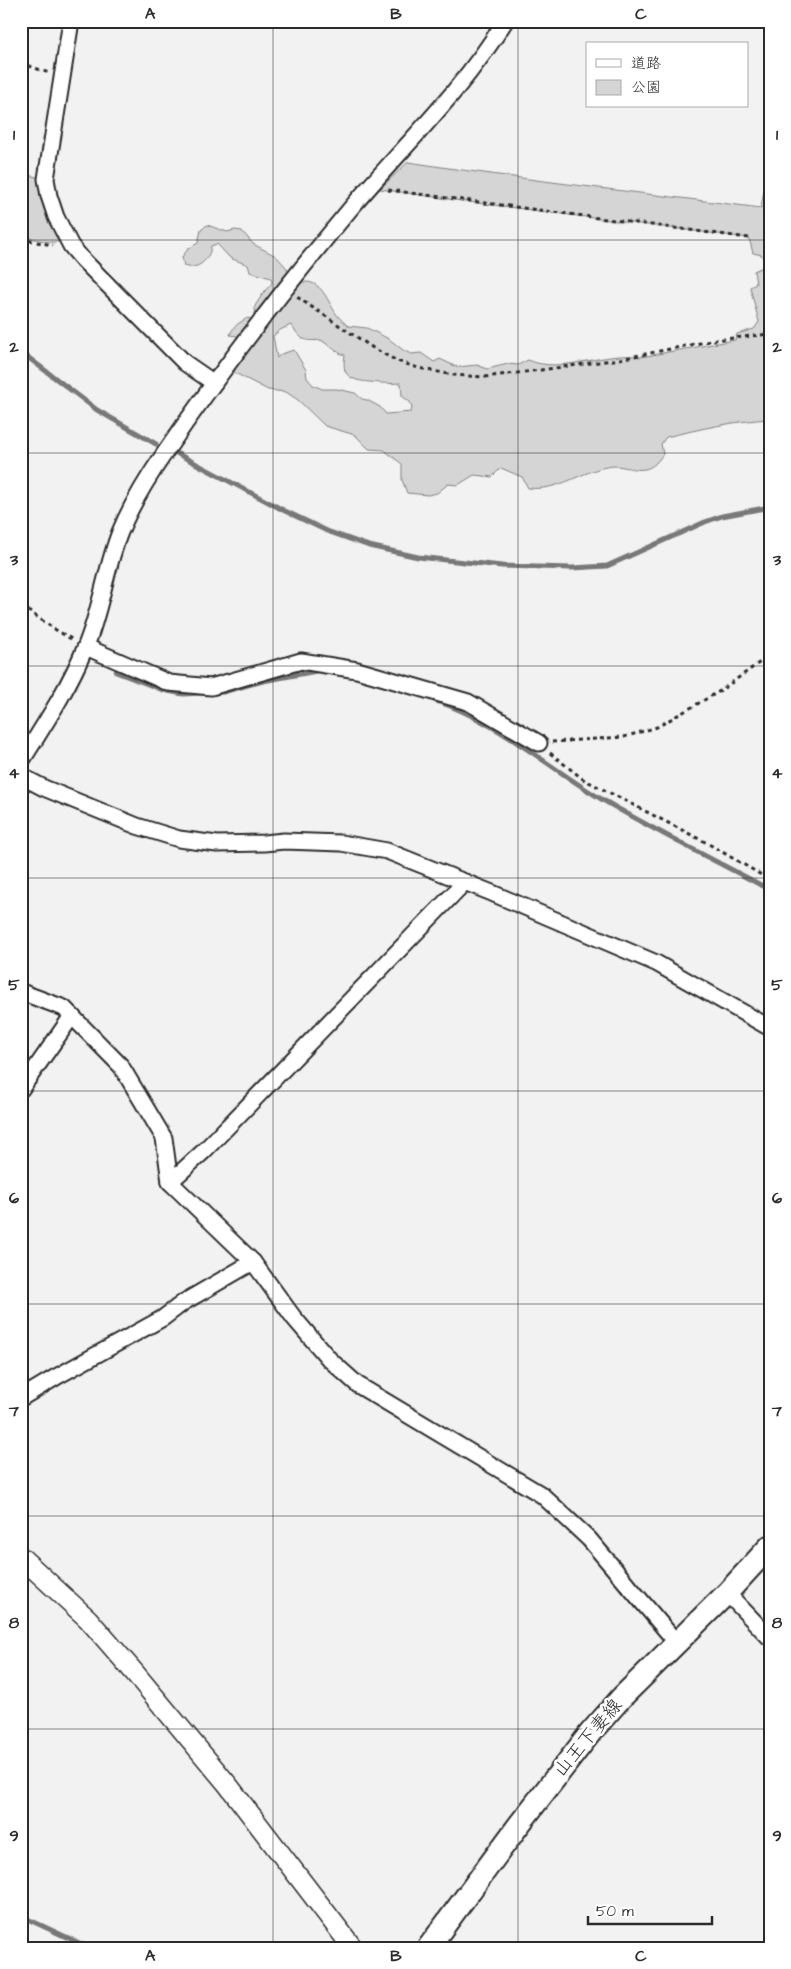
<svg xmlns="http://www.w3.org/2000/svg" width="791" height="1969" font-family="'Architects Daughter','Klee One',sans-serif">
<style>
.green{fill:#d5d5d5;stroke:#808080;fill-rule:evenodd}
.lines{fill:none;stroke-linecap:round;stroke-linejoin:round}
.stream{stroke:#787878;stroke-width:5}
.minor-casing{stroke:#2b2b2b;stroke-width:19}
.tertiary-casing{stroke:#2b2b2b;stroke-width:22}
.secondary-casing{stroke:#2b2b2b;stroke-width:25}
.path{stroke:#2b2b2b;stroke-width:3;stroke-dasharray:4 4;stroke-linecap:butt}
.minor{stroke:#fff;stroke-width:15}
.tertiary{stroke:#fff;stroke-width:19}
.secondary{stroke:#fff;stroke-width:21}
.grid{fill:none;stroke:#2b2b2b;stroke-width:1;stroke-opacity:0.55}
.labels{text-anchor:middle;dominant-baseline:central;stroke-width:5;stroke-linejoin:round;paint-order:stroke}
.street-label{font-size:19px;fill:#2b2b2b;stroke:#fff}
.neatline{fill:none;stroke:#2b2b2b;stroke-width:2}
.grid-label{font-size:16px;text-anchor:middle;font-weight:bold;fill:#2b2b2b}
</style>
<rect width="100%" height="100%" fill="#f2f2f2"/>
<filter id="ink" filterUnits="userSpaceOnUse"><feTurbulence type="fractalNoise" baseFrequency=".02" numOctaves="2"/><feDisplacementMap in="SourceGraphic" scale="10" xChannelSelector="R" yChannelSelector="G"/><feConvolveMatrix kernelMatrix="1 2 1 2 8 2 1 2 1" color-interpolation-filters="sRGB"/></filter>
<g filter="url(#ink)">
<!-- green -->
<g class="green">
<path d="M770 153V419C734 421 700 429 666 437L661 444 663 454C658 461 654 467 645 469 636 471 624 466 614 466 584 468 561 492 528 488L522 477 501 468 492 477 474 475 458 485 448 484 437 493 428 495 407 493 402 480V464L384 450 369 449 355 435 325 426 298 400 286 392 268 390 235 373 232 363 243 337 230 335C232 327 241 321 248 318L255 321 262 314 255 311V306L264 292 272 283 271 278 250 272 248 265 230 258 217 244 211 246C210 259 198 271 184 266L182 257 188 249 198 243 201 230 207 225 227 232 235 230 242 231 253 244 276 256 286 267 295 284C321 275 325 298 337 315 340 319 345 323 348 326L367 328 389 339 403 350 411 354 421 353 434 362 440 359 457 367 477 365 487 369 508 364 518 365 528 360C562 375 605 350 641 357L735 340 737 334 754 329 759 322 750 287 756 284 754 271 765 266 762 255 753 253 749 238 469 202 380 189 408 162C525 180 643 193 761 208ZM291 325C301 339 303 342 321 340L341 354 345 355C341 376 350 380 369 382 382 383 387 384 401 383L402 396 410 402 412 407 411 412 386 414 380 407 367 400 362 399 355 393 337 389H322L313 385 307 378 306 370 294 350 281 354 277 358 273 336 280 330Z"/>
<polygon points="21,174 42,178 62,242 49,242 21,236"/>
</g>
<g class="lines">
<!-- stream -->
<g class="stream">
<polyline points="21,352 97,410 156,444"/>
<polyline points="178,454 285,511 327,531 369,546 418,557 502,566 572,568 607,566 705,522 722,516 770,507"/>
<polyline points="116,672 163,690 183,694 223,692 263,681 322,670"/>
<path d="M434 700C496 720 548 767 603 800 657 832 714 860 770 890"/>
<polyline points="21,1916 90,1948"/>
</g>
<!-- minor casing -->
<g class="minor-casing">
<g id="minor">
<polyline points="71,21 46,179 49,196 56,217 71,246 83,260 185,363 214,383"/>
<polyline points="86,647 169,683 211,687 301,661 357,670 468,702 539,743"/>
<path d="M21 762C44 725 68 689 85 648 101 611 105 570 120 532 131 505 147 479 164 454 222 369 285 287 351 208 403 147 463 90 505 21"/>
<polyline points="21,776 44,788 137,826 179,839 217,844 264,843 284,841 341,843 387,851 492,893 656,963 770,1028"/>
<polyline points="21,992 64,1008 121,1066 164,1138 170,1182 253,1262 294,1318 330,1360 358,1385 542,1495 589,1539 676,1642"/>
<polyline points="21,1089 72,1016"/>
<polyline points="170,1182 204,1151 465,882"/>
<polyline points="21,1398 56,1377 163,1318 184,1302 253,1262"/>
<polyline points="727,1593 770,1638"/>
</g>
</g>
<!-- tertiary casing -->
<g class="tertiary-casing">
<polyline id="tertiary" points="21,1557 88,1619 134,1672 228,1785 353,1948"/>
</g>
<!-- secondary casing -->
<g class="secondary-casing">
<polyline id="secondary" points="428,1948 518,1826 591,1732 622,1697 727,1593 770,1546"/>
</g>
<!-- path -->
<g class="path">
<polyline points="21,63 49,73"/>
<polyline points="388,190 749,238"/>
<polyline points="21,239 53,245"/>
<polyline points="297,297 373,348 397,361 418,368 454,375 485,377 541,370 620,359 715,340 770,334"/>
<polyline points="21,606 56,630 73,640"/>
<polyline points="552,742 624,737 657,727 720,691 770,655"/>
<polyline points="550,753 583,779 707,843 770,880"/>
</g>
<!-- minor -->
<use href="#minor" class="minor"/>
<!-- tertiary -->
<use href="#tertiary" class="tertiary"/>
<!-- secondary -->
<use href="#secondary" class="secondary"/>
</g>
</g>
<!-- grid -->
<path class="grid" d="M273 21V1948M518 21V1948M21 240H770M21 453H770M21 666H770M21 878H770M21 1091H770M21 1304H770M21 1516H770M21 1729H770"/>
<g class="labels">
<!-- street labels -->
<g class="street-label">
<text transform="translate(588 1738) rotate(-50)">山王下妻線</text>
</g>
</g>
<!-- margin -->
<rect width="791" height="1969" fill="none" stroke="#fff" stroke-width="55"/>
<!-- legend -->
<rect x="586" y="42" width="162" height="65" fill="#ffffff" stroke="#aaaaaa"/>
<rect x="596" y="59" width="25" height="8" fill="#ffffff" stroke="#aaaaaa"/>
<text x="631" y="68" font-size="15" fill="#2b2b2b">道路</text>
<rect x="596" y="80" width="25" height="15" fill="#d5d5d5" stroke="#aaaaaa"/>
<text x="631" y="92" font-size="15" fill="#2b2b2b">公園</text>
<!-- scale -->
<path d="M588 1916v8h124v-8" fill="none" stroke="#2b2b2b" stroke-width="2.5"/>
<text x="596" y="1916" font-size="15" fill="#2b2b2b" stroke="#ffffff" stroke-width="4" paint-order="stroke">50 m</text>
<rect x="28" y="28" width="736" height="1914" class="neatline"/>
<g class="grid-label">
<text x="150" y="19">A</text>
<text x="396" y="19">B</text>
<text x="641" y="19">C</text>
<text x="14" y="140">1</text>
<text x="777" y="140">1</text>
<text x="14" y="352">2</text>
<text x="777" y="352">2</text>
<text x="14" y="565">3</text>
<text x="777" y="565">3</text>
<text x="14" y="778">4</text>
<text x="777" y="778">4</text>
<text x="14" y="990">5</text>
<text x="777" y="990">5</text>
<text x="14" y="1203">6</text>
<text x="777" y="1203">6</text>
<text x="14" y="1416">7</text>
<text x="777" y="1416">7</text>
<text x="14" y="1628">8</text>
<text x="777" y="1628">8</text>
<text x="14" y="1841">9</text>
<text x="777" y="1841">9</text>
<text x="150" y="1961">A</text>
<text x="396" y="1961">B</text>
<text x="641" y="1961">C</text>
</g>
</svg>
